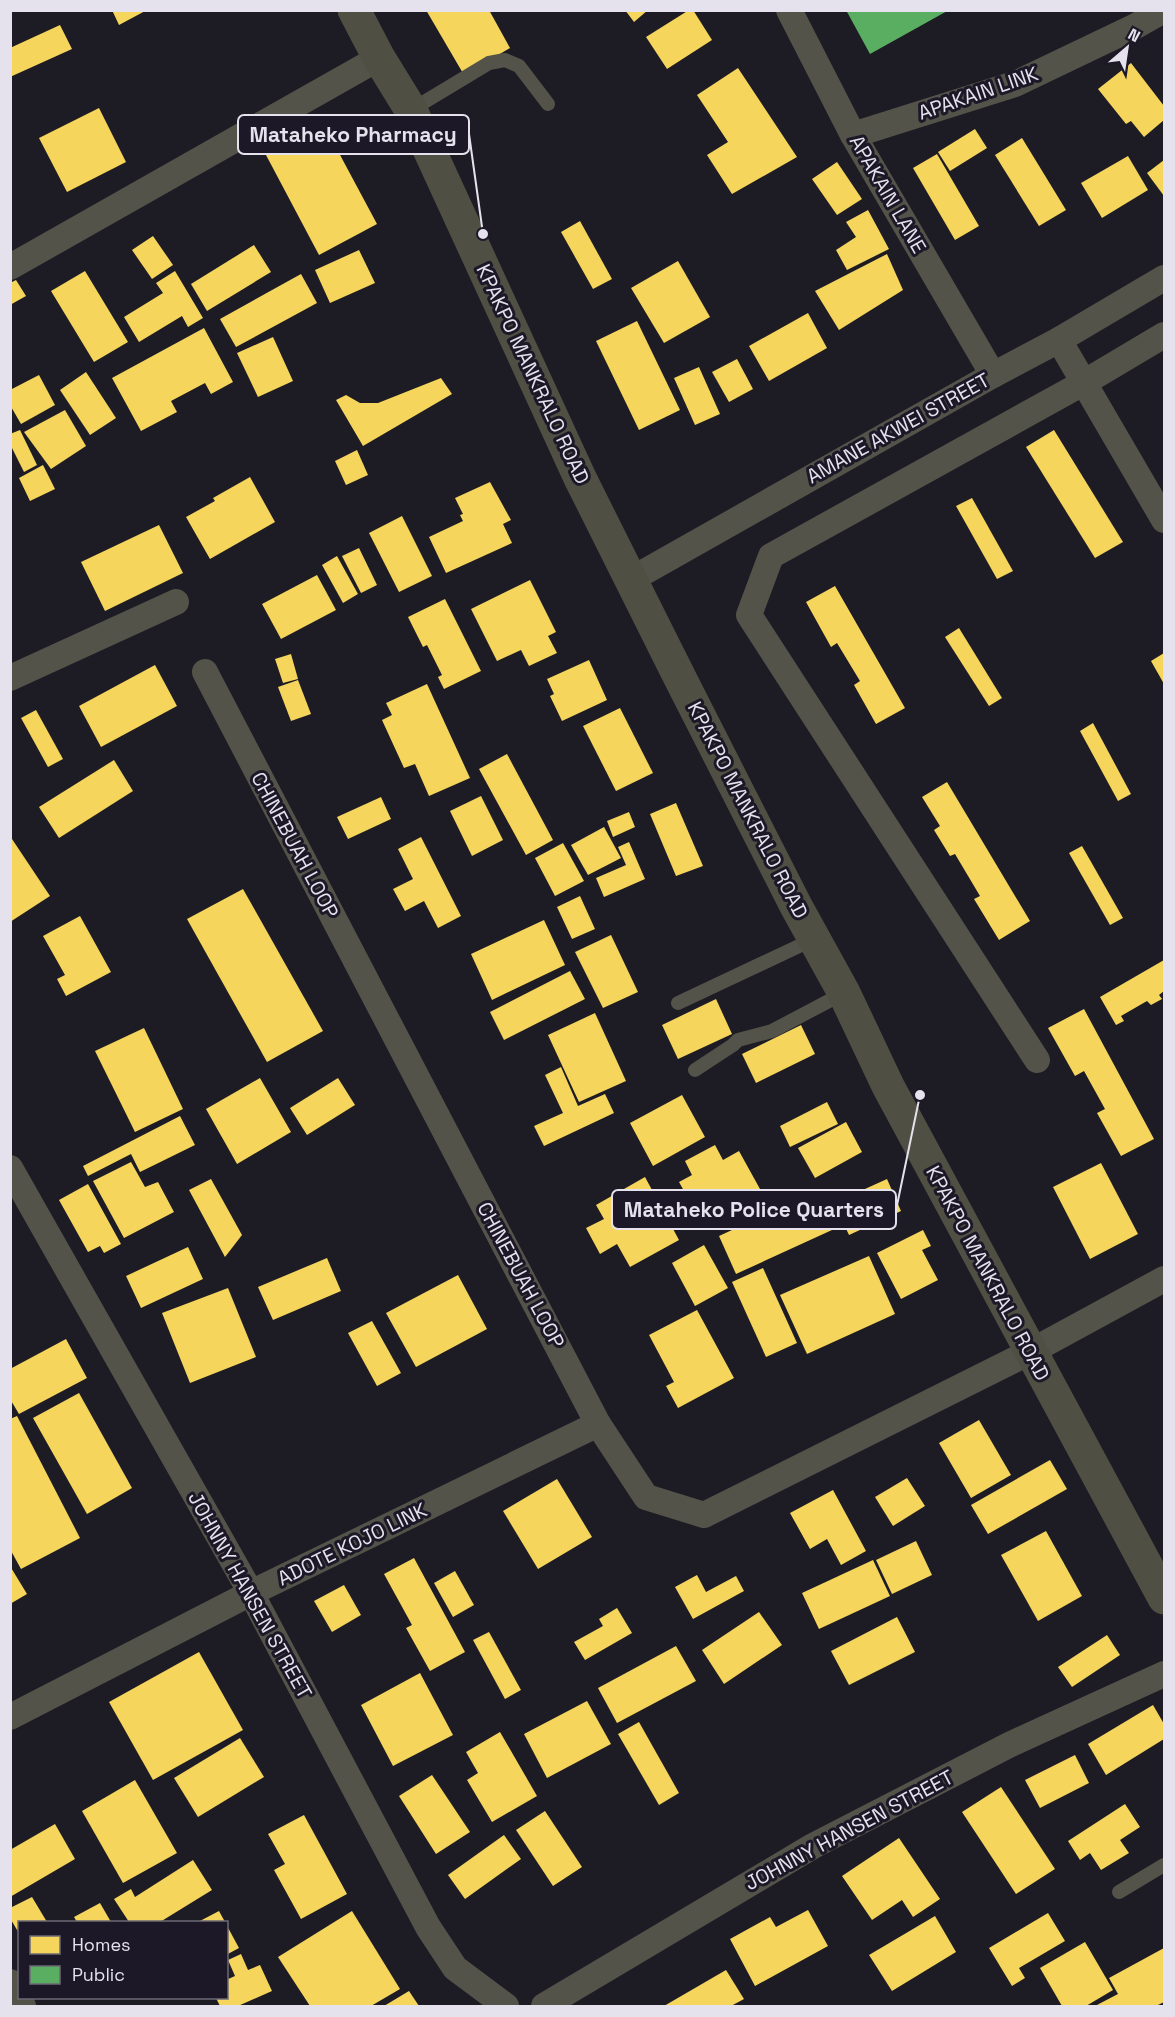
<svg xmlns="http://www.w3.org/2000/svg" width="1175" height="2017" font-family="'Space Grotesk',sans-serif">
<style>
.homes{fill:#f6d55c}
.public{fill:#5aae61}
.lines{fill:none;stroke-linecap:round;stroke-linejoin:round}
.lane{stroke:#53534a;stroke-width:14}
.street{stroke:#53534a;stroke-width:26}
.secondary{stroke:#4f4f43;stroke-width:33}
.labels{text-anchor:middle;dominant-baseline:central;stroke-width:6;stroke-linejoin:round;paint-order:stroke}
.street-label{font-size:20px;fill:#e5e2ed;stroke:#1c1827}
.leader{fill:none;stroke:#e5e2ed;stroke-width:2}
.callout-dot{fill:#e5e2ed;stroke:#1c1827;stroke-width:2}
.callout{fill:#1c1827;stroke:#e5e2ed;stroke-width:2}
.callout-label{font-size:21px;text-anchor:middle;font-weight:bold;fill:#e5e2ed}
</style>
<rect width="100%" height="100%" fill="#1d1c24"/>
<!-- homes -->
<g class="homes">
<polygon points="112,10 147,10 119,25"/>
<polygon points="426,10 489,10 510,48 464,75"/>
<polygon points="625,10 648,10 634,22"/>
<polygon points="689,10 693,10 712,40 667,69 646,37"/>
<polygon points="60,25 72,49 10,77 10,48"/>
<polygon points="1131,63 1164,106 1164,120 1144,137 1131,121 1126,124 1098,89"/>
<polygon points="738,68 797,157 732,194 707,155 728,142 697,95"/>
<polygon points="99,108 126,162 67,192 39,138"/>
<polygon points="324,125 377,224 319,255 266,155"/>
<polygon points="975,129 987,148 950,171 938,152"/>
<polygon points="1022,138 1066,210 1039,226 995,155"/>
<polygon points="937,154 979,226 955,240 913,168"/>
<polygon points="1128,156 1148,190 1102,218 1081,183"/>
<polygon points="1164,160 1164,196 1147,173"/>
<polygon points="837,162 862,199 837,215 812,179"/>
<polygon points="868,210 889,249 847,270 836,250 856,237 846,222"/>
<polygon points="580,221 612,279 593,289 561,232"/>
<polygon points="153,236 173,265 152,279 132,250"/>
<polygon points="254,245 271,272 207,311 191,284"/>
<polygon points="359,250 375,283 330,303 315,270"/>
<polygon points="887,254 903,290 839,330 815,291"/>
<polygon points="678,261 710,317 664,343 631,288"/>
<polygon points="85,271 128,342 94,362 51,291"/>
<polygon points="175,271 203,318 188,327 182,316 139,342 124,317 163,293 156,283"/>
<polygon points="301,274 317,303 236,347 220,319"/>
<polygon points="16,280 26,296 10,305 10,283"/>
<polygon points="808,313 827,348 769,381 749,346"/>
<polygon points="637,321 680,410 639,430 596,341"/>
<polygon points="204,328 233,382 211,394 205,383 171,401 177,412 141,431 112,378"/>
<polygon points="273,337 293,381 258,397 237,353"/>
<polygon points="737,359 753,389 729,402 712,372"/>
<polygon points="699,367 720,414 695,425 674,378"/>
<polygon points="86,372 116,418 90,435 60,390"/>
<polygon points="39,375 55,405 21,424 10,405 10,390"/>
<polygon points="441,378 452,394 363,446 336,400 346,395 360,403 378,403"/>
<polygon points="65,410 86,446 51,469 24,432"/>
<polygon points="20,430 37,465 24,472 10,444 10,434"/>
<polygon points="1054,430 1123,542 1095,558 1026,447"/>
<polygon points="357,450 368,475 346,485 335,461"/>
<polygon points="43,465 55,489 30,501 19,478"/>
<polygon points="250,477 275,522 210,559 186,517 215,501 213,498"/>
<polygon points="490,482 511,520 503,524 512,543 446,573 429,537 463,521 460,515 463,514 455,498"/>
<polygon points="972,498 1013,571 997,579 956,506"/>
<polygon points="402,516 432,576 399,592 369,533"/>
<polygon points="159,525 183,573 105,611 81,562"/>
<polygon points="359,548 377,585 361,593 342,556"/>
<polygon points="337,556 358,594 343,603 322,565"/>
<polygon points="317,575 336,610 281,639 262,604"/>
<polygon points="530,580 556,632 548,636 557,653 529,666 521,650 497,661 471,609"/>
<polygon points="835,586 905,708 876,724 854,685 860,681 837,643 831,647 806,602"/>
<polygon points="445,599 481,671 444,689 438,677 442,675 427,645 423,647 408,617"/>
<polygon points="959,628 1002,698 989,706 945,637"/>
<polygon points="1164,653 1164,684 1151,661"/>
<polygon points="291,654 298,679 283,683 275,659"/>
<polygon points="589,660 607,700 562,721 550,696 554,694 547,679"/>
<polygon points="155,665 177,706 101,747 79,706"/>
<polygon points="298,680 311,714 291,721 278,687"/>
<polygon points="427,684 470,778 429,796 415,764 404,768 382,720 392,715 386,703"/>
<polygon points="620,708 653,773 616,791 583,726"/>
<polygon points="36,710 63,759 48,767 21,718"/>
<polygon points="1093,723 1131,794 1118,801 1080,731"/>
<polygon points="507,754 553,840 526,855 479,769"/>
<polygon points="114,760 133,791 59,838 39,807"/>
<polygon points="947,782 1030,921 999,940 974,899 980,896 955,854 950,856 934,830 940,826 922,797"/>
<polygon points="481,796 503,840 472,856 450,811"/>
<polygon points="381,797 391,819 348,839 337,817"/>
<polygon points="676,803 703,866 676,876 650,814"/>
<polygon points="629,812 635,827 613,837 607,821"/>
<polygon points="604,827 621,858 588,875 571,845"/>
<polygon points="421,837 461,916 438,928 424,901 405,911 393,889 413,879 398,849"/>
<polygon points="12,839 50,896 10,922 10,841"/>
<polygon points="629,842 645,879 604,897 596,878 626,865 618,847"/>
<polygon points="563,843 584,881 555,896 535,858"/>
<polygon points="1082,846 1123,918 1110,925 1069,853"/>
<polygon points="243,889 323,1031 267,1062 187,919"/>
<polygon points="580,896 595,929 572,939 557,907"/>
<polygon points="80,916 111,972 66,996 57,979 65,975 43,936"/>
<polygon points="544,920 565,965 492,1000 471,954"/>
<polygon points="611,935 638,992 603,1008 575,952"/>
<polygon points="1164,960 1164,991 1159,995 1162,999 1151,1005 1147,1001 1121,1016 1124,1021 1116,1025 1100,997"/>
<polygon points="570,971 585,999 504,1040 490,1012"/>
<polygon points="716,999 732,1034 678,1059 662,1025"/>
<polygon points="1084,1009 1154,1139 1121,1156 1097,1113 1105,1109 1084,1071 1075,1076 1048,1028"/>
<polygon points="595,1013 626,1081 579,1102 548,1035"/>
<polygon points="801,1025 815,1054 756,1083 742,1054"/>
<polygon points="144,1028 183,1109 135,1132 95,1051"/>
<polygon points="561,1067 578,1106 605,1094 614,1113 544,1146 534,1126 563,1113 545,1075"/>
<polygon points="260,1078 291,1132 237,1164 206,1109"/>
<polygon points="338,1078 355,1105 307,1135 290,1108"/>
<polygon points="682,1095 705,1137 653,1166 630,1123"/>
<polygon points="827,1102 838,1124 790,1147 780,1126"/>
<polygon points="180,1116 195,1145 140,1172 131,1154 88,1176 83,1166"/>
<polygon points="846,1122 862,1152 815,1178 798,1148"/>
<polygon points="715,1145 723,1160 739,1151 765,1198 705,1229 679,1182 692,1175 685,1161"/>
<polygon points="131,1162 145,1187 158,1182 174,1212 124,1238 93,1181"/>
<polygon points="1101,1163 1138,1234 1090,1259 1053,1187"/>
<polygon points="645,1177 679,1240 630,1267 617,1244 600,1254 586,1228 604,1219 596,1205"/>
<polygon points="211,1179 242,1235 225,1257 189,1190"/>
<polygon points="887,1179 901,1211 849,1235 834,1203"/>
<polygon points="88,1184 121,1244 104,1253 100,1246 88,1252 59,1200"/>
<polygon points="814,1192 832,1230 736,1274 719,1236"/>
<polygon points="923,1230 931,1246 922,1250 938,1280 901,1299 877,1253"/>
<polygon points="704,1245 728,1288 695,1306 672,1263"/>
<polygon points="188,1247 203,1279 141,1308 126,1276"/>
<polygon points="869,1256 895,1314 807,1354 780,1295"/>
<polygon points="327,1258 341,1291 273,1320 258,1287"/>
<polygon points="763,1268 797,1343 766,1357 732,1282"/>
<polygon points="458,1275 487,1329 416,1367 386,1313"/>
<polygon points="228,1288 256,1357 190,1383 162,1313"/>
<polygon points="697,1310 734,1378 678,1408 666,1386 674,1382 649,1335"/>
<polygon points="372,1321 401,1373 377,1386 348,1333"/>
<polygon points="66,1339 87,1378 19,1414 10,1399 10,1369"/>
<polygon points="79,1393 132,1488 87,1514 33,1418"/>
<polygon points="17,1416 80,1538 21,1569 10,1549 10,1419"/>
<polygon points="979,1420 1011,1475 971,1498 939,1443"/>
<polygon points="1050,1460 1067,1489 988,1534 971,1505"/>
<polygon points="907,1478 925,1506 893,1526 875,1497"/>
<polygon points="557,1479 592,1537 538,1569 503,1511"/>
<polygon points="833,1490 866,1551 841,1565 827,1539 810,1549 790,1513"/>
<polygon points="1046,1531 1082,1596 1038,1621 1001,1555"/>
<polygon points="916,1541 932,1575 892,1594 876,1560"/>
<polygon points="414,1558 465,1652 430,1671 406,1628 412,1625 384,1574"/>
<polygon points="873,1560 890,1596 819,1629 802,1593"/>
<polygon points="10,1566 27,1594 10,1604"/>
<polygon points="455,1571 474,1605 453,1617 434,1583"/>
<polygon points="697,1575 706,1592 736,1576 744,1591 693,1619 675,1587"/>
<polygon points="344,1585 361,1615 332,1632 314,1601"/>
<polygon points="617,1608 632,1633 585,1660 574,1642 603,1626 599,1619"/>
<polygon points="759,1612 782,1645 724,1684 702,1650"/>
<polygon points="897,1617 915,1652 849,1685 831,1651"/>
<polygon points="489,1632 521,1690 505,1699 473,1640"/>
<polygon points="1107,1635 1120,1655 1072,1687 1058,1667"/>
<polygon points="676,1646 696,1681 617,1723 598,1688"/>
<polygon points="199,1652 243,1730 153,1780 109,1702"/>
<polygon points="420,1673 453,1735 393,1766 361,1705"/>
<polygon points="587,1701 611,1744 547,1778 524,1734"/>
<polygon points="1153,1705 1164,1724 1164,1739 1106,1775 1088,1744"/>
<polygon points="639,1722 679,1793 659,1805 618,1734"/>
<polygon points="500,1732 537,1796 492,1822 467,1780 478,1773 466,1752"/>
<polygon points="240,1738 264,1777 198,1817 174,1778"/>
<polygon points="1075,1755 1089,1783 1040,1808 1025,1780"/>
<polygon points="432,1775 470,1832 436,1854 399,1796"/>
<polygon points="135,1780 177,1853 123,1883 82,1811"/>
<polygon points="1001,1787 1055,1869 1016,1894 962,1812"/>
<polygon points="1125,1804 1140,1827 1120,1840 1129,1853 1101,1870 1090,1853 1080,1860 1068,1841"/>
<polygon points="545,1811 582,1867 553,1886 516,1830"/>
<polygon points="304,1815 347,1894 301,1919 274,1870 285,1864 268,1834"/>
<polygon points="55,1824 75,1859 10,1897 10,1850"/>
<polygon points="504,1835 521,1859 465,1899 448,1875"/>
<polygon points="899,1838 940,1899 913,1917 902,1900 872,1920 842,1876"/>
<polygon points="193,1860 212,1890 160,1922 129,1922 114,1899 131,1889 135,1897"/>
<polygon points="32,1897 47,1922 20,1922 20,1935 10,1918 10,1908"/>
<polygon points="100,1903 111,1922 77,1922 74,1917"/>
<polygon points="808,1910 828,1946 755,1986 730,1939 770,1917 776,1927"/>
<polygon points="219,1911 225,1922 198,1922"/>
<polygon points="352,1911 400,1989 371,2006 310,2006 278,1957"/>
<polygon points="1048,1913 1065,1941 1019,1968 1025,1978 1012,1986 989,1948"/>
<polygon points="935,1916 956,1952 892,1991 869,1955"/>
<polygon points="226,1924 239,1948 226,1955"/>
<polygon points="1085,1942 1113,1990 1086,2006 1062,2006 1040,1968"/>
<polygon points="1164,1948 1164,2002 1158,2005 1159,2006 1095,2006 1118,1994 1109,1978"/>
<polygon points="241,1954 248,1970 260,1965 272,1991 238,2006 220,2006 216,1998 226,1998 226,1980 235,1976 228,1960"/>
<polygon points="726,1970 744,1999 731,2006 664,2006"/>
<polygon points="409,1991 419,2006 384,2006"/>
</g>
<!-- public -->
<polygon class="public" points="846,10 949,10 870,54"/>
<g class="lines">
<!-- lane -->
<g class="lane">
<polyline points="411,110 489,63 505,60 519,66 548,104"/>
<polyline points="678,1003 814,939"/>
<polyline points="695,1070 733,1045 738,1040 772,1031 844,993"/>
<polyline points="1119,1892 1164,1865"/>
</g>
<!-- street -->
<g class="street">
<polyline points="789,10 853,135 993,375"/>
<polyline points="853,135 1015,84 1134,27 1164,10"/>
<polyline points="10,267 379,58"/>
<polyline points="1059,340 1164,520"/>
<polyline points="632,579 993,375 1059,340 1164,278"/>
<polyline points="205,672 598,1424 646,1497 704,1515 1030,1352 1164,1279"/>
<polyline points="10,678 176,602"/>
<polyline points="1037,1060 749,615 771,556 1085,382 1164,335"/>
<polyline points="10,1168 251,1593 428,1927 455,1968 506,2006"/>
<polyline points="10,1717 251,1593 598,1424"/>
<polyline points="10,1982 23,2006"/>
<polyline points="544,2006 813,1846 1009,1745 1164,1674"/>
</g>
<!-- secondary -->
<polyline class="secondary" points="354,10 379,58 411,110 580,478 679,676 796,906 844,993 888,1086 1164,1598"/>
</g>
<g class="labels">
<!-- street labels -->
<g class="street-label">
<text transform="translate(978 93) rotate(-19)">APAKAIN LINK</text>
<text transform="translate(888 194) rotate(60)">APAKAIN LANE</text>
<text transform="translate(533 374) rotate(65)">KPAKPO MANKRALO ROAD</text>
<text transform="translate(898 428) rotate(-29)">AMANE AKWEI STREET</text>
<text transform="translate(748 810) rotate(63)">KPAKPO MANKRALO ROAD</text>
<text transform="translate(295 845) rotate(62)">CHINEBUAH LOOP</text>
<text transform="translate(988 1273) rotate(62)">KPAKPO MANKRALO ROAD</text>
<text transform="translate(521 1275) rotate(62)">CHINEBUAH LOOP</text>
<text transform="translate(352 1544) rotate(-26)">ADOTE KOJO LINK</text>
<text transform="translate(250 1595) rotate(61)">JOHNNY HANSEN STREET</text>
<text transform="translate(849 1830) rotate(-28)">JOHNNY HANSEN STREET</text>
</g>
</g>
<!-- callouts -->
<path class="leader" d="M483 234L469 134M920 1095L896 1210"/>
<g class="callout-dot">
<circle cx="483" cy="234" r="6"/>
<circle cx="920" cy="1095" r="6"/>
</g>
<g class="callout">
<rect x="238" y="115" width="231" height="39" rx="6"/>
<rect x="612" y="1190" width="284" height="39" rx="6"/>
</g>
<g class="callout-label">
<text x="353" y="142">Mataheko Pharmacy</text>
<text x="754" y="1217">Mataheko Police Quarters</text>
</g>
<!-- border -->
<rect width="1175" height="2017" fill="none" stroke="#e5e2ed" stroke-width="24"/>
<!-- legend -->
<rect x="18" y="1921" width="210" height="78" fill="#1c1827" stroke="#6c6976" stroke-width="1.5"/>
<rect x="30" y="1936" width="30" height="18" fill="#f6d55c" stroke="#6c6976" stroke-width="1.5"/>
<text x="72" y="1951" font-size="18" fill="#e5e2ed">Homes</text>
<rect x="30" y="1966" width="30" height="18" fill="#5aae61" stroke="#6c6976" stroke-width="1.5"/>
<text x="72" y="1981" font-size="18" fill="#e5e2ed">Public</text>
<!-- north arrow -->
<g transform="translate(1127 48) rotate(29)" stroke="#1c1827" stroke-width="4.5" paint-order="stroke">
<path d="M0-4.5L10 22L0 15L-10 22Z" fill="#e5e2ed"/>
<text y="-9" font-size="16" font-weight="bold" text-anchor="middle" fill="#e5e2ed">N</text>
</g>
</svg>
